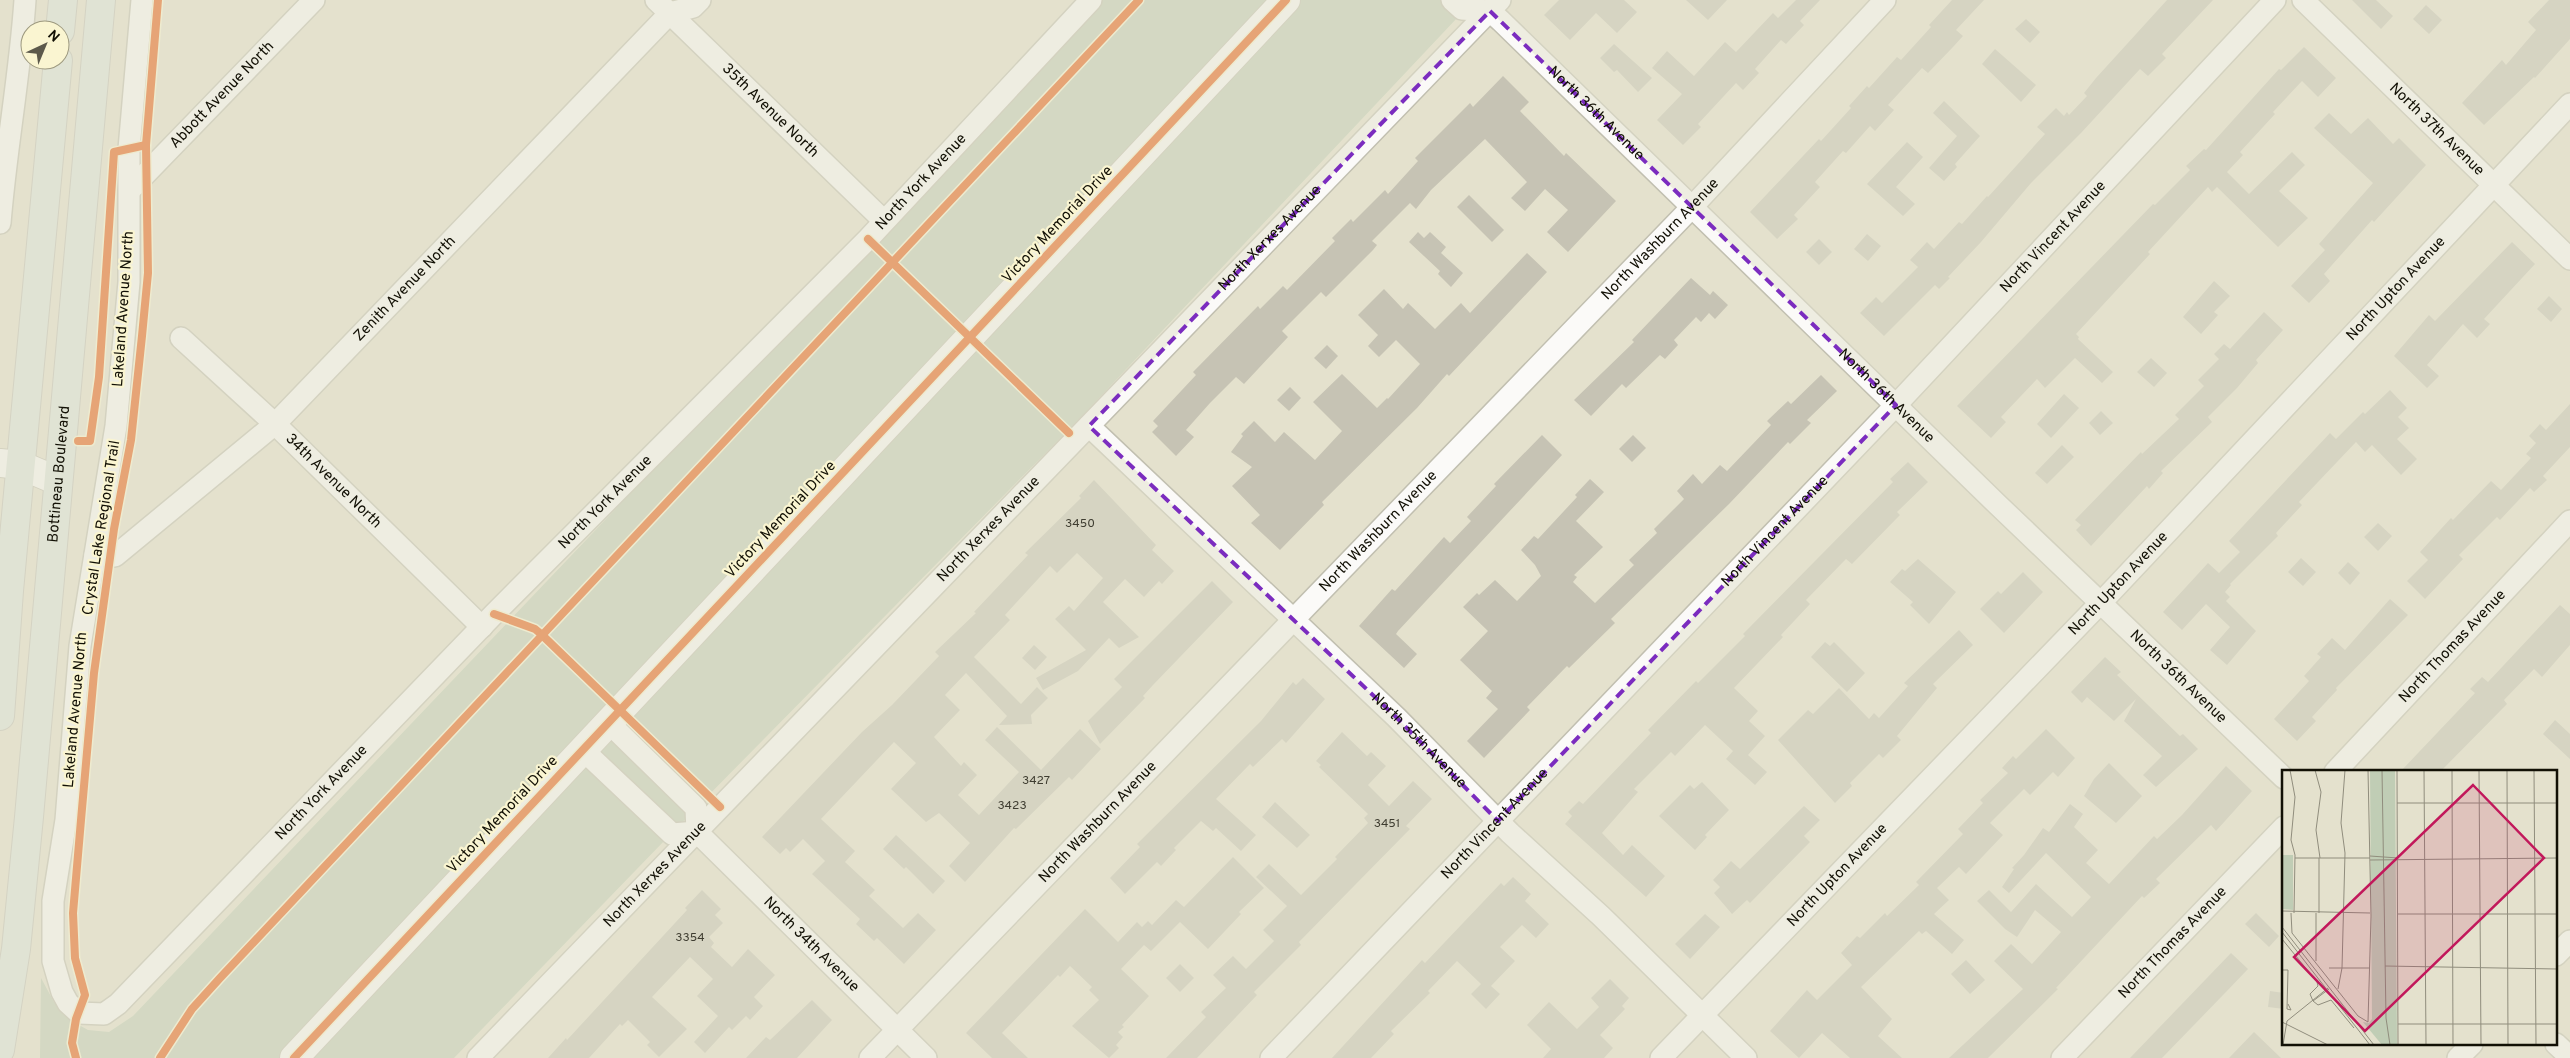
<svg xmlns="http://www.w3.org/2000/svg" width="2570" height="1058" font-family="Overpass,sans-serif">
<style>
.green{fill:#c0cdb5}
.building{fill:#c6c3b4}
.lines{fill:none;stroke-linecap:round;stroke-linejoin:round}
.street-casing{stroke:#c1bfb0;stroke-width:24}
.secondary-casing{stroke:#c1bfb0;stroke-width:30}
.primary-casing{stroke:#c2c0b6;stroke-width:30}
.street{stroke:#fbfaf8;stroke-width:21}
.secondary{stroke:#fbfaf8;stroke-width:28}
.primary{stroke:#dce4db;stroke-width:28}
.cycleway-casing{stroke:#faf5d1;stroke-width:11}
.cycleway{stroke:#e8590c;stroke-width:8}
.marked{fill:none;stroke:#7b2cbf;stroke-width:4;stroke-dasharray:10 6;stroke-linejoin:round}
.labels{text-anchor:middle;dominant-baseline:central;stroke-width:4.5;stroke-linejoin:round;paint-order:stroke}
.number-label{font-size:12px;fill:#3f3d31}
.street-label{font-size:15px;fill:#121005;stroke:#faf5d1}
.inset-road{fill:none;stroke:#908d7d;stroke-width:1}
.view{fill:#c2185b;fill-opacity:0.15;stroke:#c2185b;stroke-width:2.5}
.inset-edge{fill:none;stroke:#121005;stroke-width:2.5}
</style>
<rect width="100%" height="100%" fill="#e4e1cd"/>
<!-- green -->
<polygon class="green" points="1100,0 1474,0 1082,416 696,808 454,1058 40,1058 41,978 54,1002 70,1020 88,1030 109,1032 133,1016"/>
<!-- building -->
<g class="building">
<polygon points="1559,0 1624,0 1637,12 1617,33 1596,13 1570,40 1544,15"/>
<polygon points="1686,0 1727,0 1708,20"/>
<polygon points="1796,0 1820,0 1800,21 1804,25 1786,44 1781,40 1755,69 1759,73 1743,90 1736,83 1698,124 1701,127 1683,145 1657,120 1682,94 1652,68 1667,51 1694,76 1725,42 1736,52 1773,13 1778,18"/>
<polygon points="1952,0 1984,0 1956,30 1963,36 1953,47 1928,73 1922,68 1888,105 1894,110 1875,131 1870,126 1846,153 1843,151 1815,182 1820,187 1794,215 1798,219 1777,239 1750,212 1819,139 1821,141 1851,108 1849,106 1867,86 1869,88 1897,57 1901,60 1931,27 1929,25"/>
<polygon points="2167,0 2213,0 2162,54 2166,58 2148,76 2140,69 2081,133 2031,183 1981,242 1948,277 1950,278 1939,289 1935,285 1884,336 1860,313 1876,297 1882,303 1918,267 1910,260 1927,242 1934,249 1959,222 1962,224 1987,196 1988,197 2045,134 2037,127 2056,108 2064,116 2067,112 2069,115 2087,96 2084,93 2096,78"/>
<polygon points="2352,0 2376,0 2393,16 2381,29"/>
<polygon points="2549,0 2570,0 2570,39 2535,78 2534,77 2484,125 2462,103 2502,60 2506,65 2536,30 2528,22"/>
<polygon points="2426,5 2442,20 2429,34 2413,19"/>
<polygon points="2026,19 2040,32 2030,43 2015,29"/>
<polygon points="1614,44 1652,78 1638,92 1617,70 1614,72 1600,58"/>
<polygon points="2304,47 2336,78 2318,97 2302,81 2273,112 2275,114 2240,152 2243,155 2227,172 2249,194 2292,152 2305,165 2279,191 2308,218 2278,247 2217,187 2212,192 2208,187 2148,252 2150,254 2076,334 2079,337 2078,339 2113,372 2102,383 2075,358 2045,388 2037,379 2001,417 2006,422 1991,438 1957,406 2153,204 2155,205 2190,170 2186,166 2204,149 2206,150 2279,69 2281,70"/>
<polygon points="1995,49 2036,85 2021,102 1982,64"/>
<polygon points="1503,76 1529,102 1520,111 1564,156 1566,153 1616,201 1568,252 1547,232 1568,210 1545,189 1525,211 1511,198 1527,182 1485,139 1431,190 1416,209 1410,203 1372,241 1377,245 1373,250 1326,297 1321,292 1282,331 1288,337 1244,384 1236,377 1210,403 1186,430 1194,437 1176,456 1152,432 1158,426 1153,421 1196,375 1193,372 1258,306 1260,309 1283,286 1287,290 1335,241 1332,238 1351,219 1353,222 1385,190 1388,194 1418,161 1415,158 1470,103 1473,107"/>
<polygon points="1944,101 1980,136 1955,164 1957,167 1944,181 1929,168 1957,136 1933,113"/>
<polygon points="2329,113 2351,134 2368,118 2393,144 2399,138 2426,165 2374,222 2372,220 2324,274 2330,281 2309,303 2291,286 2325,250 2319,244 2373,183 2314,128"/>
<polygon points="1907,142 1923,157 1896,187 1915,204 1903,216 1867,184"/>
<polygon points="1469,195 1504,230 1492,242 1457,207"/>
<polygon points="1418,232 1424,238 1430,232 1446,247 1441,253 1463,273 1451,287 1438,274 1440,271 1409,242"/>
<polygon points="1867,234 1881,246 1868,261 1854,249"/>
<polygon points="1819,239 1832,252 1819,265 1806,252"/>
<polygon points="2512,242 2535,264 2484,319 2490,324 2477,338 2463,324 2427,365 2439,376 2427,388 2394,356 2429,315 2435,321"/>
<polygon points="1527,253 1547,272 1449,376 1447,374 1417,408 1322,502 1324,505 1280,550 1251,523 1260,515 1232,486 1252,467 1231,452 1243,436 1241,434 1254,421 1275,442 1284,432 1315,460 1342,431 1313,402 1342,374 1377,408 1387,398 1388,399 1420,364 1396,340 1379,357 1368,346 1378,335 1358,315 1384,289 1403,309 1408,303 1435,329 1461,303 1470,313"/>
<polygon points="1691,278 1710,295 1713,291 1728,305 1715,319 1709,313 1701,322 1696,317 1674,340 1678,345 1665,359 1660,355 1626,388 1622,384 1591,416 1574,400 1634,342 1632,340"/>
<polygon points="2214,281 2230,296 2214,312 2218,315 2201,334 2183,317"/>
<polygon points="2549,296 2562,309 2551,322 2537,309"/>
<polygon points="2264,312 2283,330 2256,360 2258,363 2237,388 2208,417 2212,422 2161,471 2163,473 2149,489 2147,486 2091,546 2076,530 2081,525 2075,520 2141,452 2142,454 2179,419 2175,415 2204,386 2198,380 2219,359 2214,354 2224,344 2230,349"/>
<polygon points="1327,345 1338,356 1326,369 1314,358"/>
<polygon points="2151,358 2167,373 2154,387 2137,372"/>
<polygon points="1821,375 1837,391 1807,420 1811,423 1790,444 1788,442 1729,504 1611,619 1615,623 1569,668 1567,666 1527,707 1530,710 1484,758 1467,741 1498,709 1486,698 1492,691 1460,660 1488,631 1463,607 1477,593 1479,595 1495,580 1517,601 1541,576 1535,565 1521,550 1534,536 1538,539 1577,497 1575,495 1590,479 1604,492 1576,521 1603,547 1574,575 1577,577 1573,582 1595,603 1634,565 1629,560 1657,533 1654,529 1684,499 1677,491 1693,474 1702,484 1720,465 1727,471 1771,425 1767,421 1788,401 1791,404"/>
<polygon points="1290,387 1301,398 1289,411 1277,400"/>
<polygon points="2390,390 2407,408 2398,417 2409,428 2397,439 2417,459 2401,475 2372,445 2365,452 2356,442 2299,502 2302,505 2276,533 2278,536 2230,584 2231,585 2225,592 2230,597 2226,601 2256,631 2227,665 2210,650 2230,627 2206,604 2182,630 2163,612 2208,563 2219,573 2240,552 2229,541 2330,433 2336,439 2363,412 2365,414"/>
<polygon points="2064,394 2079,408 2051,438 2037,424"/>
<polygon points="2570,404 2570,447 2543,476 2547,480 2534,492 2530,488 2500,520 2497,517 2459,555 2463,559 2425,599 2407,581 2428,560 2420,552 2451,518 2453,520 2491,481 2501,490 2531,458 2526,454 2536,443 2529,436 2540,424 2546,430"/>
<polygon points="2101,411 2113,423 2100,435 2089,423"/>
<polygon points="1542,435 1562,455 1398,631 1396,634 1417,654 1404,668 1359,626 1392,589 1395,591 1444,537 1450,543 1471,521 1467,517 1496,486 1494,484"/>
<polygon points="1633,435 1646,448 1632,462 1619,449"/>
<polygon points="2062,445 2074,457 2047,484 2035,473"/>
<polygon points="1908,462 1928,482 1897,512 1900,515 1852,564 1846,559 1806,600 1810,604 1781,635 1783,637 1734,688 1758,711 1749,721 1765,736 1748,755 1767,772 1755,785 1726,759 1733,751 1705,725 1675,756 1671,752 1634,789 1638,792 1602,833 1623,855 1632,845 1665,876 1646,897 1565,824 1572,816 1568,812 1579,801 1583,804 1651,733 1648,730 1696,681 1698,683 1745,636 1743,634 1893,482 1890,479"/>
<polygon points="1094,480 1156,545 1152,550 1174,571 1162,584 1159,581 1144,597 1125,579 1103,602 1139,637 1119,648 1109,638 1078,671 1043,690 1036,678 1086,650 1055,619 1069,606 1074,611 1103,578 1077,553 1057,573 1050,566 1005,615 1010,620 974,657 1021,704 1037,687 1048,698 1031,715 1032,724 999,725 1007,716 966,673 945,695 960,710 934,737 961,766 964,762 977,775 958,795 979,815 1019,772 985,740 997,727 1041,770 1080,729 1101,749 1072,780 1069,777 1016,829 1014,828 965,882 949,866 970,843 939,813 926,822 891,789 916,763 894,742 821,819 855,851 845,862 875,890 869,896 903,928 918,913 936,930 904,964 877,938 874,941 856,924 860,919 812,874 825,861 803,839 790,852 786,848 780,854 762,837 862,732 892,705 939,656 935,652 976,613 974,612 1028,555 1025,553 1081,498 1079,496"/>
<polygon points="2378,523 2392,536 2378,551 2364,537"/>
<polygon points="2301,558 2316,572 2303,586 2288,572"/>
<polygon points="1918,559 1956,592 1929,624 1910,605 1913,602 1890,582 1902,569 1905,571"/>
<polygon points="2348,562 2360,573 2350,585 2338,573"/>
<polygon points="2023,572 2043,592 2004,633 1980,609 1998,591 2001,594"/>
<polygon points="1212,581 1233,602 1153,685 1143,696 1145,698 1100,744 1088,721 1122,687 1114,679"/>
<polygon points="2390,599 2408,615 2336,688 2337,690 2312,717 2316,721 2297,741 2274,719 2309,681 2304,676 2321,657 2317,654 2332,638 2345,650"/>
<polygon points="2560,605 2570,614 2570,645 2542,677 2534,669 2504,700 2507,704 2440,772 2400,772 2475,693 2470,689 2482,677 2488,682"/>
<polygon points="1959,630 1973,645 1933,684 1937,688 1897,736 1901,740 1883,758 1879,754 1850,783 1852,786 1835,803 1778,740 1808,710 1813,714 1839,688 1869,719 1874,713 1879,718 1908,686 1904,683"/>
<polygon points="1825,642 1830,646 1834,642 1865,673 1847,692 1811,657"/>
<polygon points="1034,645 1047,657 1035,670 1022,658"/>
<polygon points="2105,657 2121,672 2117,675 2180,736 2183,734 2198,749 2156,787 2143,775 2162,756 2124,721 2136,699 2114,721 2087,697 2082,703 2071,692"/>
<polygon points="1303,678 1325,699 1286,743 1282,739 1253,767 1250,764 1216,799 1256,835 1241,851 1216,828 1213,831 1201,821 1174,848 1176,850 1161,866 1157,862 1125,894 1110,878 1140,847 1137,844 1261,721 1293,682 1296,685"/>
<polygon points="2555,720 2570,734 2570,759 2543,734"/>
<polygon points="2046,729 2075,758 2058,777 2053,772 2030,795 2024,789 1990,823 2003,835 1966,874 1959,867 1937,888 1949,900 1934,914 1964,940 1952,954 1926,931 1922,934 1919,931 1861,987 1892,1019 1878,1036 1902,1058 1850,1058 1822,1033 1799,1058 1770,1031 1807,990 1817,1000 1852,965 1841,953 1857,936 1860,938 1885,913 1887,916 1919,885 1916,882 1963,834 1958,829 1983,803 1980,800 2008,773 2002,768 2013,756 2016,759"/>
<polygon points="1342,732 1367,756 1371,752 1386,766 1368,785 1389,806 1413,781 1432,799 1406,826 1410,829 1299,942 1301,945 1254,992 1257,995 1197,1058 1166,1058 1206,1017 1201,1012 1226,988 1213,975 1233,956 1246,969 1274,941 1263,930 1287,906 1256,877 1269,864 1301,895 1337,859 1335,857 1368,823 1364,818 1368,814 1319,767 1321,765 1316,761"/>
<polygon points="2109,763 2142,796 2116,823 2084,796 2094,779"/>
<polygon points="2226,766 2252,791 2216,831 2211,825 2156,879 2160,883 2144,898 2142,896 2056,988 2058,989 1988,1058 1949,1058 2023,989 1994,961 2011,944 2032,964 2061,932 2035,910 2017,937 2005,929 1977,901 1989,890 2011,912 2036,884 2072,917 2091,897 2046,853 2009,893 2002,887 2014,869 2012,868 2024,855 2043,828 2049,832 2070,804 2083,814 2074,827 2098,850 2086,863 2109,884 2154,836 2157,839 2182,815"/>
<polygon points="1702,782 1729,810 1705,835 1707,837 1695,850 1659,816 1690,785 1694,789"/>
<polygon points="1275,802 1310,835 1297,848 1262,817"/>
<polygon points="1804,806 1820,820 1804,836 1810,842 1750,903 1747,900 1732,914 1714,893 1720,887 1713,880 1731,861 1740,869"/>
<polygon points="896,835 945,881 933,894 906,867 904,869 883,849"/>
<polygon points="1233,857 1264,888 1239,912 1241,914 1208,949 1180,922 1151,951 1144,945 1121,969 1149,996 1122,1025 1124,1027 1118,1032 1123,1037 1116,1045 1119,1048 1109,1058 1072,1026 1099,1000 1089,990 1092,987 1070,966 1060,977 1058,975 1002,1033 1028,1058 992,1058 966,1033 1085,909 1118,942 1137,922 1142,927 1148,921 1152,925 1176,900 1184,907"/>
<polygon points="1513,877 1531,894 1525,901 1549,924 1536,938 1522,925 1500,947 1515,961 1491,986 1500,994 1486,1009 1471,994 1481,984 1457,961 1428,991 1430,993 1391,1031 1394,1034 1371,1058 1332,1058 1422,960 1425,963 1501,883 1504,886"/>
<polygon points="702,890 721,909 715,915 723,923 709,937 714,943 711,947 732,967 748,949 775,975 754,997 763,1006 750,1020 746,1016 732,1030 729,1027 705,1053 694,1042 718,1016 697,996 713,979 690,957 652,997 687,1029 659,1057 647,1045 650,1042 628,1020 622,1026 620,1024 589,1058 548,1058 566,1038 567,1040 687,910 685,908"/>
<polygon points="2256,913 2279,936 2269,947 2245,924"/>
<polygon points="1705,914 1720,927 1690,959 1675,944"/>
<polygon points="2231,953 2248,969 2225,993 2162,1058 2130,1058"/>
<polygon points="1966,960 1985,980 1970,994 1951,974"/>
<polygon points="1180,964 1194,978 1180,992 1166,978"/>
<polygon points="1610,979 1629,998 1622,1006 1625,1009 1600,1035 1613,1048 1604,1058 1543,1058 1551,1049 1527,1025 1549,1002 1577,1029 1599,1007 1591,998"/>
<polygon points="2270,991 2284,993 2284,1009 2268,1007"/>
<polygon points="812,1000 832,1020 797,1058 746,1058 766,1037 770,1040"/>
<polygon points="2254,1032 2281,1058 2229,1058"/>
</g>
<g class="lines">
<!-- street casing -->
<g class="street-casing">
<g id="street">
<path id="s1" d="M142 0 129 149V282L116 426 80 646 66 820 53 901V961L62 992 68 1003 79 1013 104 1014 118 1004 494 614 868 239 1091 0"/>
<path id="s2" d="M656 0 884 221"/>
<path id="s3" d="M1452 0 1462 9 1490 11 1501 21 1998 505 2284 778"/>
<path id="s4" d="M2303 0 2570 259"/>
<path id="s5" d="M131 189 314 0"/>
<path d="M0 223C6 148 20 75 25 0"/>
<path id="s6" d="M181 338 275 424 482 627"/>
<path id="s7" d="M1089 426 1396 717 1510 833 1601 916 1746 1058"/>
<path id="s8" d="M95 555 115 556 275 424 670 13 693 7 700 0"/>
<path id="s9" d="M609 723 696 808 697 832 926 1058"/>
<polyline points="583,750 672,834 697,832"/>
<path id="s10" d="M2335 772 2570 521"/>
<polyline points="2556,955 2570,941"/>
<polyline points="2556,1044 2570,1057"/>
<path id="s11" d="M478 1058 1500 0"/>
<path id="s12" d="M870 1058 1692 207 1885 0"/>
<path id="s13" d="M1271 1058 1896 405 2275 0"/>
<path id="s14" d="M1661 1058 2111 592 2570 104"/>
<path id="s15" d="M2062 1058 2284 827"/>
<polyline points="2458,1058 2472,1044"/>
</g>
</g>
<!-- secondary casing -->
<g class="secondary-casing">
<g id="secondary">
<polyline points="0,463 20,465 58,481"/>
<polyline points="294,1058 1286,0"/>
</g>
</g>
<!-- primary casing -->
<g class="primary-casing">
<g id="primary">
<polyline points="60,31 63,0"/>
<polyline points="0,716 9,591 58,60"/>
<path id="s16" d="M0 1050 16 949 29 817 101 0"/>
</g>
</g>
<!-- street -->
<use href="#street" class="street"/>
<!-- secondary -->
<use href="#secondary" class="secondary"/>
<!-- primary -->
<use href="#primary" class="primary"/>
<!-- cycleway casing -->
<g class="cycleway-casing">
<g id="cycleway">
<polyline points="868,239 1069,433"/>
<polyline points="78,441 90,441 99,377 114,152 146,145"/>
<polyline points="494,614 535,629 541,634 720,807"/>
<polyline points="76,1058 72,1043 76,1019 85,995 75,958 73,913 81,820 94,673 114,529 131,440 142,336 148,273 146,145 158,0"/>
<polyline points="160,1058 192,1009 220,978 1139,0"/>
<polyline points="294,1058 1286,0"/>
</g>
</g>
<!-- cycleway -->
<use href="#cycleway" class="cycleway"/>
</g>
<!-- marked area -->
<path d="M0 0H2570V1058H0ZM1490 11 1896 405 1498 821 1396 717 1089 426Z" fill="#e4e1cd" fill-opacity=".55" fill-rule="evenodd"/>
<path class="marked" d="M1490 11 1896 405 1498 821 1396 717 1089 426Z"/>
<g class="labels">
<!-- number labels -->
<g class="number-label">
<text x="1080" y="524">3450</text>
<text x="1036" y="781">3427</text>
<text x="1012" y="806">3423</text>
<text x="1387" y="824">3451</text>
<text x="690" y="938">3354</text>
</g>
<!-- street labels -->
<g class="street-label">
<text stroke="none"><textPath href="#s5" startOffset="131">Abbott Avenue North</textPath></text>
<text stroke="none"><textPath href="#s2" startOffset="159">35th Avenue North</textPath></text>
<text stroke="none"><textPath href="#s3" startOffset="189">North 36th Avenue</textPath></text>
<text stroke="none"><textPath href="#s4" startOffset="186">North 37th Avenue</textPath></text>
<text stroke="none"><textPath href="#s1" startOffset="2218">North York Avenue</textPath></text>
<text transform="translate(1058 225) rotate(-47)">Victory Memorial Drive</text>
<text stroke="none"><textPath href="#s13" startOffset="1134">North Vincent Avenue</textPath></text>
<text stroke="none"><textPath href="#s11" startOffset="1140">North Xerxes Avenue</textPath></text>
<text stroke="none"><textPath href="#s12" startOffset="1138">North Washburn Avenue</textPath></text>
<text stroke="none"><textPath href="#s8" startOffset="415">Zenith Avenue North</textPath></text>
<text stroke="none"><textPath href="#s14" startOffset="1064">North Upton Avenue</textPath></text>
<text transform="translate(124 309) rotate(-86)">Lakeland Avenue North</text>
<text stroke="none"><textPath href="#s3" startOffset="594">North 36th Avenue</textPath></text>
<text stroke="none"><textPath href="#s16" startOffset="579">Bottineau Boulevard</textPath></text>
<text stroke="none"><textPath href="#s6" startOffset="209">34th Avenue North</textPath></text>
<text stroke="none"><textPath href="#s1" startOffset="1768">North York Avenue</textPath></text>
<text transform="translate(781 520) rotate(-47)">Victory Memorial Drive</text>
<text transform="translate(102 528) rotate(-81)">Crystal Lake Regional Trail</text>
<text stroke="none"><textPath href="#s11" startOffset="735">North Xerxes Avenue</textPath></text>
<text stroke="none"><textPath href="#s12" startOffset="732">North Washburn Avenue</textPath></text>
<text stroke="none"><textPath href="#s13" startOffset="729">North Vincent Avenue</textPath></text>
<text stroke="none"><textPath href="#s14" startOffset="659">North Upton Avenue</textPath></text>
<text stroke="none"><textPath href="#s10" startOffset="172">North Thomas Avenue</textPath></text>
<text stroke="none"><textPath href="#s3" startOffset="999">North 36th Avenue</textPath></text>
<text transform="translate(76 710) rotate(-85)">Lakeland Avenue North</text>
<text stroke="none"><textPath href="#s7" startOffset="456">North 35th Avenue</textPath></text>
<text stroke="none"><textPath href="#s1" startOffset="1362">North York Avenue</textPath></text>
<text transform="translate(503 815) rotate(-47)">Victory Memorial Drive</text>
<text stroke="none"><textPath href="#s12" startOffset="328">North Washburn Avenue</textPath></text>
<text stroke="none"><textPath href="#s13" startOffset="324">North Vincent Avenue</textPath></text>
<text stroke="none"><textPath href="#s11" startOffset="255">North Xerxes Avenue</textPath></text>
<text stroke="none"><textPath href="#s14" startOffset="254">North Upton Avenue</textPath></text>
<text stroke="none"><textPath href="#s15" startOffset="160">North Thomas Avenue</textPath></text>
<text stroke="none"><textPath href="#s9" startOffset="306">North 34th Avenue</textPath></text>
</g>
</g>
<!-- overview -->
<g transform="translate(2282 770)">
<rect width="275" height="275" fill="#e4e1cd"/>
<path d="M88 0H113L115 275H100L81 252 87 253 90 249ZM0 85H11V140L0 139Z" fill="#c0cdb5"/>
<path class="inset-road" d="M8 0 13 27 9 70 13 85 12 143M33 0 39 22 34 60 38 88M100 0 104 248 108 275M115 0 116 275M142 0 144 275M170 0 171 275M197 0 199 275M225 0 226 275M252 0 254 275M115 33H275M88 86 116 88M13 88H88M88 90 275 88M0 141 88 143M9 143 10 163 76 246 86 252 89 146 86 0M37 143V88M116 144H275M0 157 92 275M0 162 88 275M0 169 35 212 36 216 28 224 31 231 36 235 49 230 72 258M34 191V143M103 196 275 199M47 198H88M0 200H6L5 239 9 240 6 234M56 219 60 198 63 83 59 53 63 0M31 231 47 219M0 252 46 275M116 254H275M1 275 5 251 46 218"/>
<path class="view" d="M191 15 262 88 83 261 12 187Z"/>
<rect width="275" height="275" class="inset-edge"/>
</g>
<!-- north arrow -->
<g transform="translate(45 45) rotate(44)"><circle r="24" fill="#faf5d1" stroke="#9d997f"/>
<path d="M0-4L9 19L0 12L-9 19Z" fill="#5c594b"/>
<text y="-8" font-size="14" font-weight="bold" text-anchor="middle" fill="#121005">N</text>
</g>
</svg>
